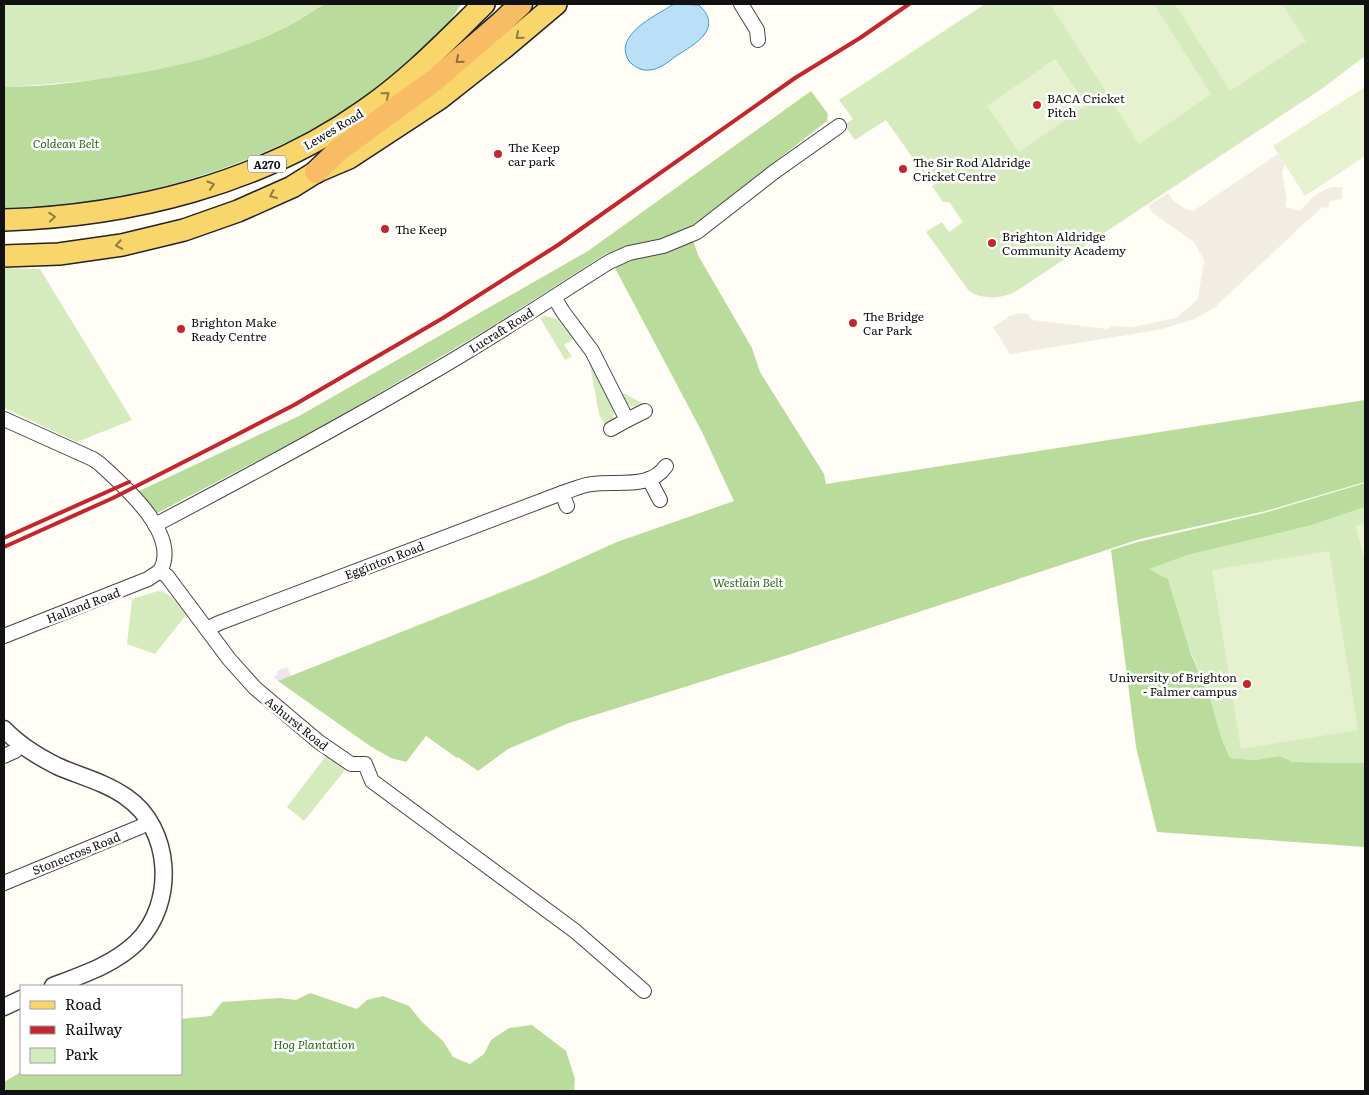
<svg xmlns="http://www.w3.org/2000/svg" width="1369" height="1095" font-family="Literata,serif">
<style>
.industrial{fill:#eee6ef}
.green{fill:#d5ebbd}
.forest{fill:#b9dc9c}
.pitch{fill:#e6f2cf}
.plaza{fill:#f1ede2}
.water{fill:#b9e0f7;stroke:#3f96cf}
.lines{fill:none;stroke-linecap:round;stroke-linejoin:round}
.minor-casing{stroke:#444;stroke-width:16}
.tertiary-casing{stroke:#444;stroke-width:19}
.primary-casing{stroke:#222;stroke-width:24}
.trunk-casing{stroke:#222;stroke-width:25}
.minor{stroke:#fff;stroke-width:14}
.tertiary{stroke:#fff;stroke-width:16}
.primary{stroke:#f9d66b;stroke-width:21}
.trunk{stroke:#f7bc64;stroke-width:22}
.rail{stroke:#c4262e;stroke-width:4}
.oneway{stroke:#917d42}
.oneway2{stroke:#906f3f}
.poi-dot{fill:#c4262e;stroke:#fff;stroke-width:2}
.labels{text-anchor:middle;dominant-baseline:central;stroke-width:5;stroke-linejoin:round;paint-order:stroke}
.shield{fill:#fff;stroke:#585858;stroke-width:1}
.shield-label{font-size:11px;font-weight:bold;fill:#111}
.poi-label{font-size:12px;fill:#111;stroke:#fff;text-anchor:start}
.street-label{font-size:12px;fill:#111;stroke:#fff}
.park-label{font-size:12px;font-style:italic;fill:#2f6b1f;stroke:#fff}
</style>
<rect width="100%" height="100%" fill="#fffdf5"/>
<!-- industrial -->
<polygon class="industrial" points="287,667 291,676 278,681 273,677 277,675 277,671"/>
<!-- green -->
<g class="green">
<path d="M4 4H325C314 10 303 18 292 24 205 70 106 81 9 87H4Z"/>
<path d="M985 4H1365V56L1323 88 1015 292C999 299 984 300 969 291L926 232 942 222 949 232 963 222 949 202H943L932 186 936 183 925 166 922 168 926 172 924 174 886 120 855 140 844 125 853 119 839 100Z"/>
<polygon points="4,268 40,269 132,420 77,442 4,408"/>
<polygon points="545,316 557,319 574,339 564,345 572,356 565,360 540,318"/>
<polygon points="591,359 614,410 613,420 605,425 599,414 589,360"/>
<path d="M620 393 625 394 644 404C631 410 626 405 620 393Z"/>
<polygon points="1365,507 1365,524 1356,526 1365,561 1365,763 1293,762 1280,756 1254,760 1230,758 1222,740 1210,698 1190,650 1168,579 1148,569 1188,555 1312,525"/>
<path d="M158 591C171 592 178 605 186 615L155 654 127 644 132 599Z"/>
<polygon points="326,756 345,770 304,821 287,807"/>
</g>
<!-- forest -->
<g class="forest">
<path d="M325 4H461C454 15 447 28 439 39 431 50 404 68 392 77 310 142 208 181 106 199 72 205 38 206 4 208V87C38 87 73 83 106 78 170 69 235 54 292 24 303 18 314 10 325 4Z"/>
<polygon points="811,91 828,114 827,121 690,228 693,241 699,257 752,348 760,372 824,474 826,484 1365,400 1365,482 1266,511 1140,539 794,653 569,723 508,749 478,771 458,757 457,758 426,736 406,762 391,758 370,746 278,681 537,578 617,542 734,501 702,432 607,253 491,327 322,427 157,513 137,492 299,416 588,251"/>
<polygon points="1365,483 1365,507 1312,525 1188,555 1149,569 1168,579 1191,654 1210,698 1222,740 1230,758 1254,760 1280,756 1293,762 1365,763 1365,847 1157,832 1136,747 1111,550 1138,542 1264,513"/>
<polygon points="310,993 357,1009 367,1000 383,996 409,1006 422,1022 443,1041 453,1057 470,1064 484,1054 491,1040 509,1028 532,1025 566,1051 575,1079 574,1091 4,1091 4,1082 21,1072 21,1074 181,1074 181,1019 211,1016 222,1002 280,998 296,1000"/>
</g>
<!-- pitch -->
<g class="pitch">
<polygon points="1050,4 1154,4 1211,94 1139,144"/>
<polygon points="1175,4 1282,4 1306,41 1230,91"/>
<polygon points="1055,59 1087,105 1019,152 987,106"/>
<polygon points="1365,87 1365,156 1305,196 1273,146"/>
<polygon points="1365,524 1365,561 1356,526"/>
<polygon points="1329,551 1358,730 1241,749 1212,570"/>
</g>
<!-- plaza -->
<polygon class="plaza" points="1278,154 1285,165 1282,172 1287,200 1285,207 1300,211 1312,198 1320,192 1332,187 1343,187 1342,199 1330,201 1328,208 1322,207 1215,307 1195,319 1158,330 1010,354 993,327 1010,316 1019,313 1028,314 1032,320 1107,329 1112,326 1132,327 1176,318 1198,299 1204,260 1194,242 1153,213 1148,206 1168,193 1173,200 1187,210 1193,211"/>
<!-- water -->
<path class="water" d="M674 4 699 5C724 29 695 44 676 56 668 62 659 70 649 70 642 71 634 67 629 61 612 35 657 15 674 4Z"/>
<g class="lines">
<!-- minor casing -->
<g class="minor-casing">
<g id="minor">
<polyline points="741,4 757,30 758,40"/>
<polyline points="554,297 563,312 592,351 627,420 645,411"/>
<path d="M4 419 93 459 100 464C124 486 181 535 160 571L167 576 229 659 255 688 319 742 351 764H365L372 781 575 931 644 991"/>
<polyline points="611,429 627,420"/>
<polyline points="649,479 660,500"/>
<polyline points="562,493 567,506"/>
<path d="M155 525C248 476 341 426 431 373 492 338 550 299 609 262L629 253 663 246 697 232 774 172 839 126"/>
<path d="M207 629 219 623 562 493C572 490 582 485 592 484 616 480 650 490 666 466"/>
<polyline points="4,636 148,579 160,571"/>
<polyline points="4,756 15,751 20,745"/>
<polyline points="4,883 140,827 148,822"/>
</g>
</g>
<!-- tertiary casing -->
<g class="tertiary-casing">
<g id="tertiary">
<path d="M4 729C19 745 37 756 57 766 79 776 105 782 126 797 172 828 176 903 137 942 115 964 82 975 53 986"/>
<polyline points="4,1007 21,999"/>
</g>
</g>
<!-- primary casing -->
<g class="primary-casing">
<g id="primary">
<path d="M4 220C130 216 261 184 365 110 409 80 446 41 484 4"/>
<polyline points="4,256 59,254 122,245 184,230 238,211 292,187 316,172 349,158 439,99 505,47 556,4"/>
</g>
</g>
<!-- trunk casing -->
<g class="trunk-casing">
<polyline id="trunk" points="316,172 340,149 436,79 502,22 521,4"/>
</g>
<!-- minor -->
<use href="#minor" class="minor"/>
<!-- tertiary -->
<use href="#tertiary" class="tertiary"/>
<!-- primary -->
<use href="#primary" class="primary"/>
<!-- trunk -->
<use href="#trunk" class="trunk"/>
<!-- rail -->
<g class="rail">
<polyline points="4,538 129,482"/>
<polyline points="4,547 113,498 217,445 294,405 443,318 558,245 795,78 860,38 909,4"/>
</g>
</g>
<!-- one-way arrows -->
<defs><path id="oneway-chevron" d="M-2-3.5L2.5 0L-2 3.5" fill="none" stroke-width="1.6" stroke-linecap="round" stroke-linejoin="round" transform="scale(1.25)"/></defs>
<g class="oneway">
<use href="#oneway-chevron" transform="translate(519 36) rotate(139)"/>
<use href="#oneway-chevron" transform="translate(386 95) rotate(-39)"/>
<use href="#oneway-chevron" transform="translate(211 185) rotate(-17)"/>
<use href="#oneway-chevron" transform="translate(273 195) rotate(156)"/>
<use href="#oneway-chevron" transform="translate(52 217) rotate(-4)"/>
<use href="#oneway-chevron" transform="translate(119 245) rotate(170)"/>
</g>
<use class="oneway2" href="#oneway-chevron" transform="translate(459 60) rotate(139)"/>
<!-- markers -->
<g class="poi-dot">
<circle cx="1037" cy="105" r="5"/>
<circle cx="498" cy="154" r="5"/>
<circle cx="903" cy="169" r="5"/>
<circle cx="385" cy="229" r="5"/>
<circle cx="992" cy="243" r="5"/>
<circle cx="853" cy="323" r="5"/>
<circle cx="181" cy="329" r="5"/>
<circle cx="1247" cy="684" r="5"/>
</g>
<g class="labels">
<!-- shield labels -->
<rect class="shield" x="248" y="155.5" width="38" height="17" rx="4"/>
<g class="shield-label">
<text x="267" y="164">A270</text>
</g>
<!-- poi labels -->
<g class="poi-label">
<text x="1047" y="98">BACA Cricket<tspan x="1047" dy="14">Pitch</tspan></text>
<text x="508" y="147">The Keep<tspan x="508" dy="14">car park</tspan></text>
<text x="913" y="162">The Sir Rod Aldridge<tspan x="913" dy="14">Cricket Centre</tspan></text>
<text x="395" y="229">The Keep</text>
<text x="1002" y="236">Brighton Aldridge<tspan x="1002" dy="14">Community Academy</tspan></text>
<text x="863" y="316">The Bridge<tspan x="863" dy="14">Car Park</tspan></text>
<text x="191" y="322">Brighton Make<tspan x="191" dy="14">Ready Centre</tspan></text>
<text x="1237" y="677" text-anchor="end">University of Brighton<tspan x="1237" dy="14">- Falmer campus</tspan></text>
</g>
<!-- street labels -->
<g class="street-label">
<text transform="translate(333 129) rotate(-31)">Lewes Road</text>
<text transform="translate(501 330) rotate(-32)">Lucraft Road</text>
<text transform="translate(384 560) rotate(-21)">Egginton Road</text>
<text transform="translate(83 605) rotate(-21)">Halland Road</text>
<text transform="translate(297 723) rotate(39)">Ashurst Road</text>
<text transform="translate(76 853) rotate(-22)">Stonecross Road</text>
</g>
<!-- park labels -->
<g class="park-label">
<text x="66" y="143">Coldean Belt</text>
<text x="748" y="582">Westlain Belt</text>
<text x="314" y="1044">Hog Plantation</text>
</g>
</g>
<!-- border -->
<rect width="1369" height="1095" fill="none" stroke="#111111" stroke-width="10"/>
<!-- legend -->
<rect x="20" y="985" width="162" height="90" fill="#ffffff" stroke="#a0a0a0"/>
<rect x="30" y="1001" width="25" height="8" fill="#f9d66b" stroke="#a0a0a0"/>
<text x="65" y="1010" font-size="15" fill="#111111">Road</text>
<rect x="30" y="1026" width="25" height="8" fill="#c4262e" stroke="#a0a0a0"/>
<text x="65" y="1035" font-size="15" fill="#111111">Railway</text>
<rect x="30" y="1048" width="25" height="15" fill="#d5ebbd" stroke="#a0a0a0"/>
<text x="65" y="1060" font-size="15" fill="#111111">Park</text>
</svg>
